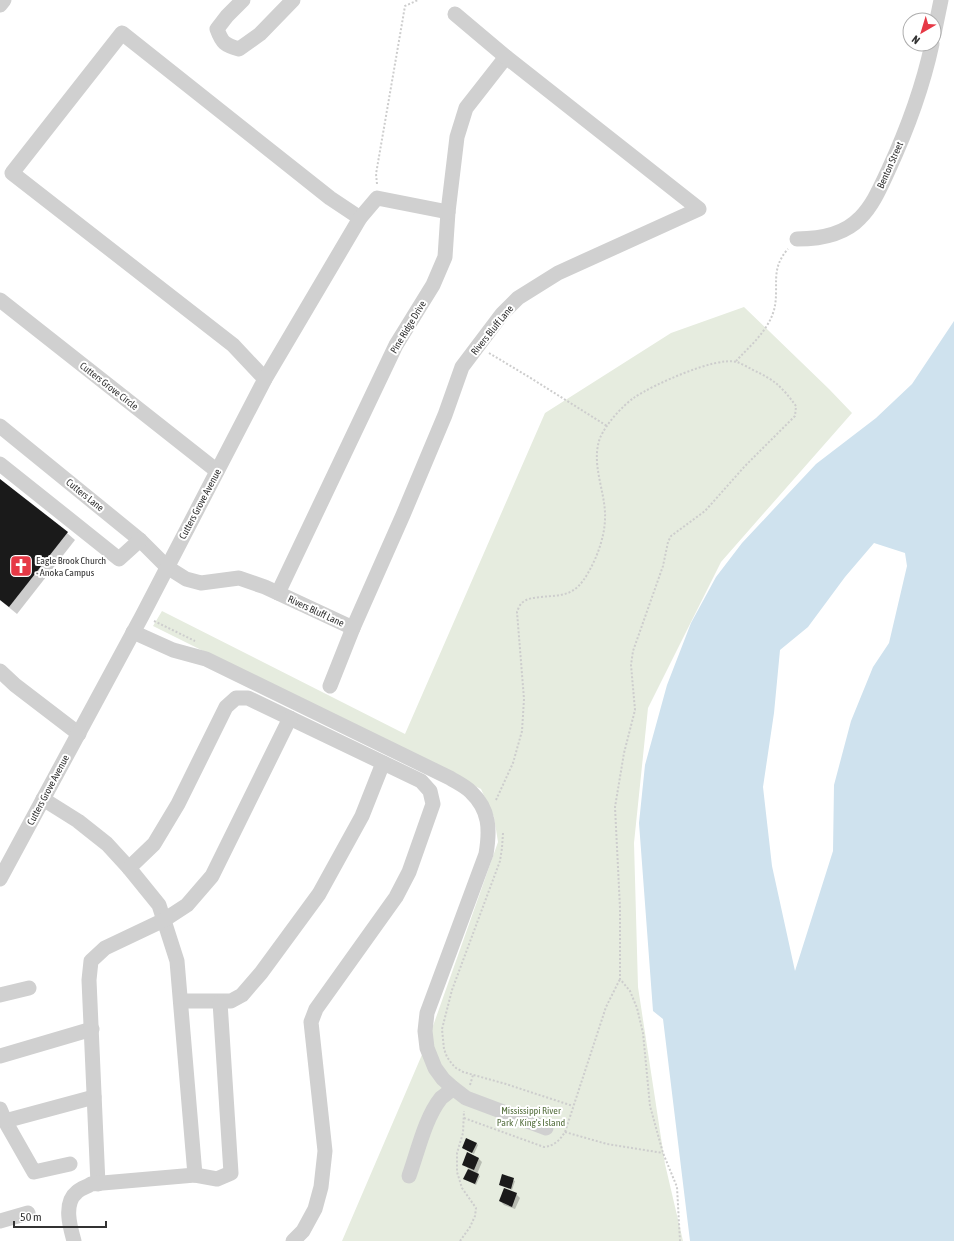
<svg xmlns="http://www.w3.org/2000/svg" width="954" height="1241" font-family="'Asap Condensed',sans-serif">
<style>
.green{fill:#e6ecdf}
.water{fill:#cfe2ee;fill-rule:evenodd}
.shadow{fill:#0003}
.building{fill:#1a1a1a}
.lines{fill:none;stroke-linecap:round;stroke-linejoin:round}
.path{stroke:#cdcdcd;stroke-width:2;stroke-dasharray:2 2;stroke-linecap:butt}
.minor{stroke:#d0d0d0;stroke-width:15}
.labels{text-anchor:middle;dominant-baseline:central;stroke-width:4;stroke-linejoin:round;paint-order:stroke}
.street-label{font-size:10px;fill:#333;stroke:#fff}
.poi-label{font-size:10px;fill:#333;stroke:#fff;text-anchor:start}
.park-label{font-size:10px;fill:#56703f;stroke:#fff}
</style>
<rect width="100%" height="100%" fill="#fff"/>
<!-- green -->
<polygon class="green" points="744,307 829,389 852,413 721,562 648,708 634,843 638,987 665,1164 683,1241 342,1241 427,1043 498,842 494,817 481,789 153,626 162,611 405,734 545,413 671,333"/>
<!-- water -->
<path class="water" d="M954 321V1241H690L663 1019 653 1011 639 823 645 765 667 685 691 623 716 577 742 543 816 464 876 418 912 384ZM874 543 905 553 907 566 889 643 873 667 851 721 834 785 833 851 795 971 772 866 763 787 774 713 780 650 808 627 845 577Z"/>
<!-- shadow -->
<g class="shadow">
<polygon points="0,480 67,533 75,540 17,614 0,600"/>
<polygon points="477,1144 478,1145 474,1154 463,1148"/>
<polygon points="479,1159 482,1162 477,1174 480,1176 476,1185 464,1179 469,1169 463,1164"/>
<polygon points="503,1176 515,1181 512,1190 500,1185"/>
<polygon points="516,1194 520,1198 515,1209 504,1205 500,1201"/>
</g>
<!-- building -->
<g class="building">
<polygon points="0,479 68,532 9,607 0,600"/>
<polygon points="466,1138 477,1143 472,1153 462,1148"/>
<polygon points="467,1152 479,1158 474,1170 462,1165"/>
<polygon points="468,1169 479,1174 475,1184 463,1179"/>
<polygon points="502,1174 514,1178 511,1189 499,1185"/>
<polygon points="504,1188 517,1193 512,1207 499,1201"/>
</g>
<g class="lines">
<!-- path -->
<g class="path">
<polyline points="377,184 376,174 405,6 418,0"/>
<polyline points="489,353 529,377 607,426"/>
<path d="M736 361C750 346 768 331 774 310 780 287 769 270 788 249"/>
<polyline points="154,621 195,641"/>
<path d="M496 800 513 763 522 731 524 699 517 612C518 609 520 604 523 602 528 598 534 598 540 597 564 595 575 596 588 573 598 556 606 533 605 513 604 488 591 463 600 438 606 424 622 406 635 397 653 385 716 356 737 362 742 364 748 367 753 370 775 380 782 387 796 406L795 416 745 466 705 511 671 536 668 542 663 566 633 651 631 665 635 710 624 753 615 807 620 908V979L630 991 637 1008 643 1033 650 1106 663 1153 677 1187 680 1241"/>
<polyline points="503,833 502,848 500,861 452,990 442,1029 444,1049 447,1057 452,1064 456,1068 463,1072 506,1084 573,1106"/>
<polyline points="470,1085 473,1075"/>
<path d="M464 1118 544 1147C554 1146 560 1140 565 1132L606 1007 620 979"/>
<polyline points="565,1132 607,1144 663,1153"/>
<polyline points="460,1241 470,1227 475,1216 476,1208 462,1188 457,1172 457,1153 463,1133 464,1111"/>
</g>
<!-- minor -->
<g class="minor">
<path d="M243 0 227 16 217 29C222 43 225 45 239 49L260 34 293 0"/>
<polyline points="0,5 4,0"/>
<polyline points="934,34 941,0"/>
<path d="M797 239C819 239 844 235 860 218 873 205 880 188 888 171 906 132 923 86 932 44"/>
<polyline points="0,300 217,471"/>
<polyline points="265,379 233,345 12,173 122,33 330,198 360,218"/>
<polyline points="0,426 140,540 167,567 186,579 201,583 239,578 265,587 353,628"/>
<polyline points="0,464 119,559 140,540"/>
<polyline points="278,593 396,345 433,285 445,257 448,212 457,137 466,108 506,57"/>
<path d="M133 632 173 650 206 659 450 778C456 782 465 786 471 792 490 810 490 830 486 854L427 1013 425 1031 427 1048 435 1068 443 1079 453 1088 466 1098 546 1128"/>
<polyline points="0,671 15,685 79,734"/>
<polyline points="330,686 353,628 403,515 445,415 462,367 502,314 518,298 558,273 699,209 506,57 455,14"/>
<polyline points="43,799 78,821 107,844 129,868 159,905 177,961 195,1175"/>
<polyline points="129,868 154,844 178,804 226,707 236,698 248,698 421,781 430,791 433,804 409,872 396,897 316,1009 311,1022 325,1151 321,1187 315,1209 303,1231 293,1241"/>
<polyline points="0,879 142,616 265,379 360,218 377,198 448,212"/>
<polyline points="0,995 29,988"/>
<polyline points="181,1001 231,1001 242,995 261,973 319,894 362,816 383,763"/>
<polyline points="0,1056 92,1029"/>
<polyline points="0,1109 5,1121 34,1172 70,1164"/>
<polyline points="5,1121 94,1097"/>
<path d="M409 1176C418 1151 425 1118 441 1098 445 1095 449 1092 453 1088"/>
<polyline points="98,1184 89,980 91,961 105,948 164,920 187,905 212,876 290,718"/>
<polyline points="0,1221 28,1213"/>
<path d="M74 1241C70 1227 63 1203 77 1192 81 1188 87 1187 91 1184L195 1175 217 1179 231 1173 220 1002"/>
</g>
</g>
<!-- icons -->
<defs>
<g id="church-square" transform="scale(1.15)"><rect x="-9" y="-9" width="18" height="18" rx="4" fill="#e63946" stroke="#fff"/><path d="M-1.2-6h2.4v3.5h3.3v2.4h-3.3V6h-2.4V-.1h-3.3v-2.4h3.3Z" fill="#fff"/></g>
</defs>
<g fill-rule="evenodd">
<use href="#church-square" x="21" y="566"/>
</g>
<g class="labels">
<!-- street labels -->
<g class="street-label">
<text transform="translate(890 165) rotate(-66)">Benton Street</text>
<text transform="translate(408 327) rotate(-59)">Pine Ridge Drive</text>
<text transform="translate(492 330) rotate(-51)">Rivers Bluff Lane</text>
<text transform="translate(109 386) rotate(38)">Cutters Grove Circle</text>
<text transform="translate(85 495) rotate(39)">Cutters Lane</text>
<text transform="translate(200 504) rotate(-62)">Cutters Grove Avenue</text>
<text transform="translate(316 611) rotate(25)">Rivers Bluff Lane</text>
<text transform="translate(48 790) rotate(-62)">Cutters Grove Avenue</text>
</g>
<!-- poi labels -->
<g class="poi-label">
<text x="36" y="560">Eagle Brook Church<tspan x="36" dy="12">- Anoka Campus</tspan></text>
</g>
<!-- park labels -->
<g class="park-label">
<text x="531" y="1110">Mississippi River<tspan x="531" dy="12">Park / King's Island</tspan></text>
</g>
</g>
<!-- north arrow -->
<g transform="translate(922 32) rotate(218)"><circle r="19" fill="#ffffff" stroke="#adadad"/>
<path d="M0-3L7 15L0 10L-7 15Z" fill="#e63946"/>
<text y="-6" font-size="11" font-weight="bold" text-anchor="middle" fill="#333333">N</text>
</g>
<!-- scale -->
<path d="M14 1221v6h92v-6" fill="none" stroke="#333333" stroke-width="2"/>
<text x="20" y="1221" font-size="12" fill="#333333" stroke="#ffffff" stroke-width="3" paint-order="stroke">50 m</text>
</svg>
